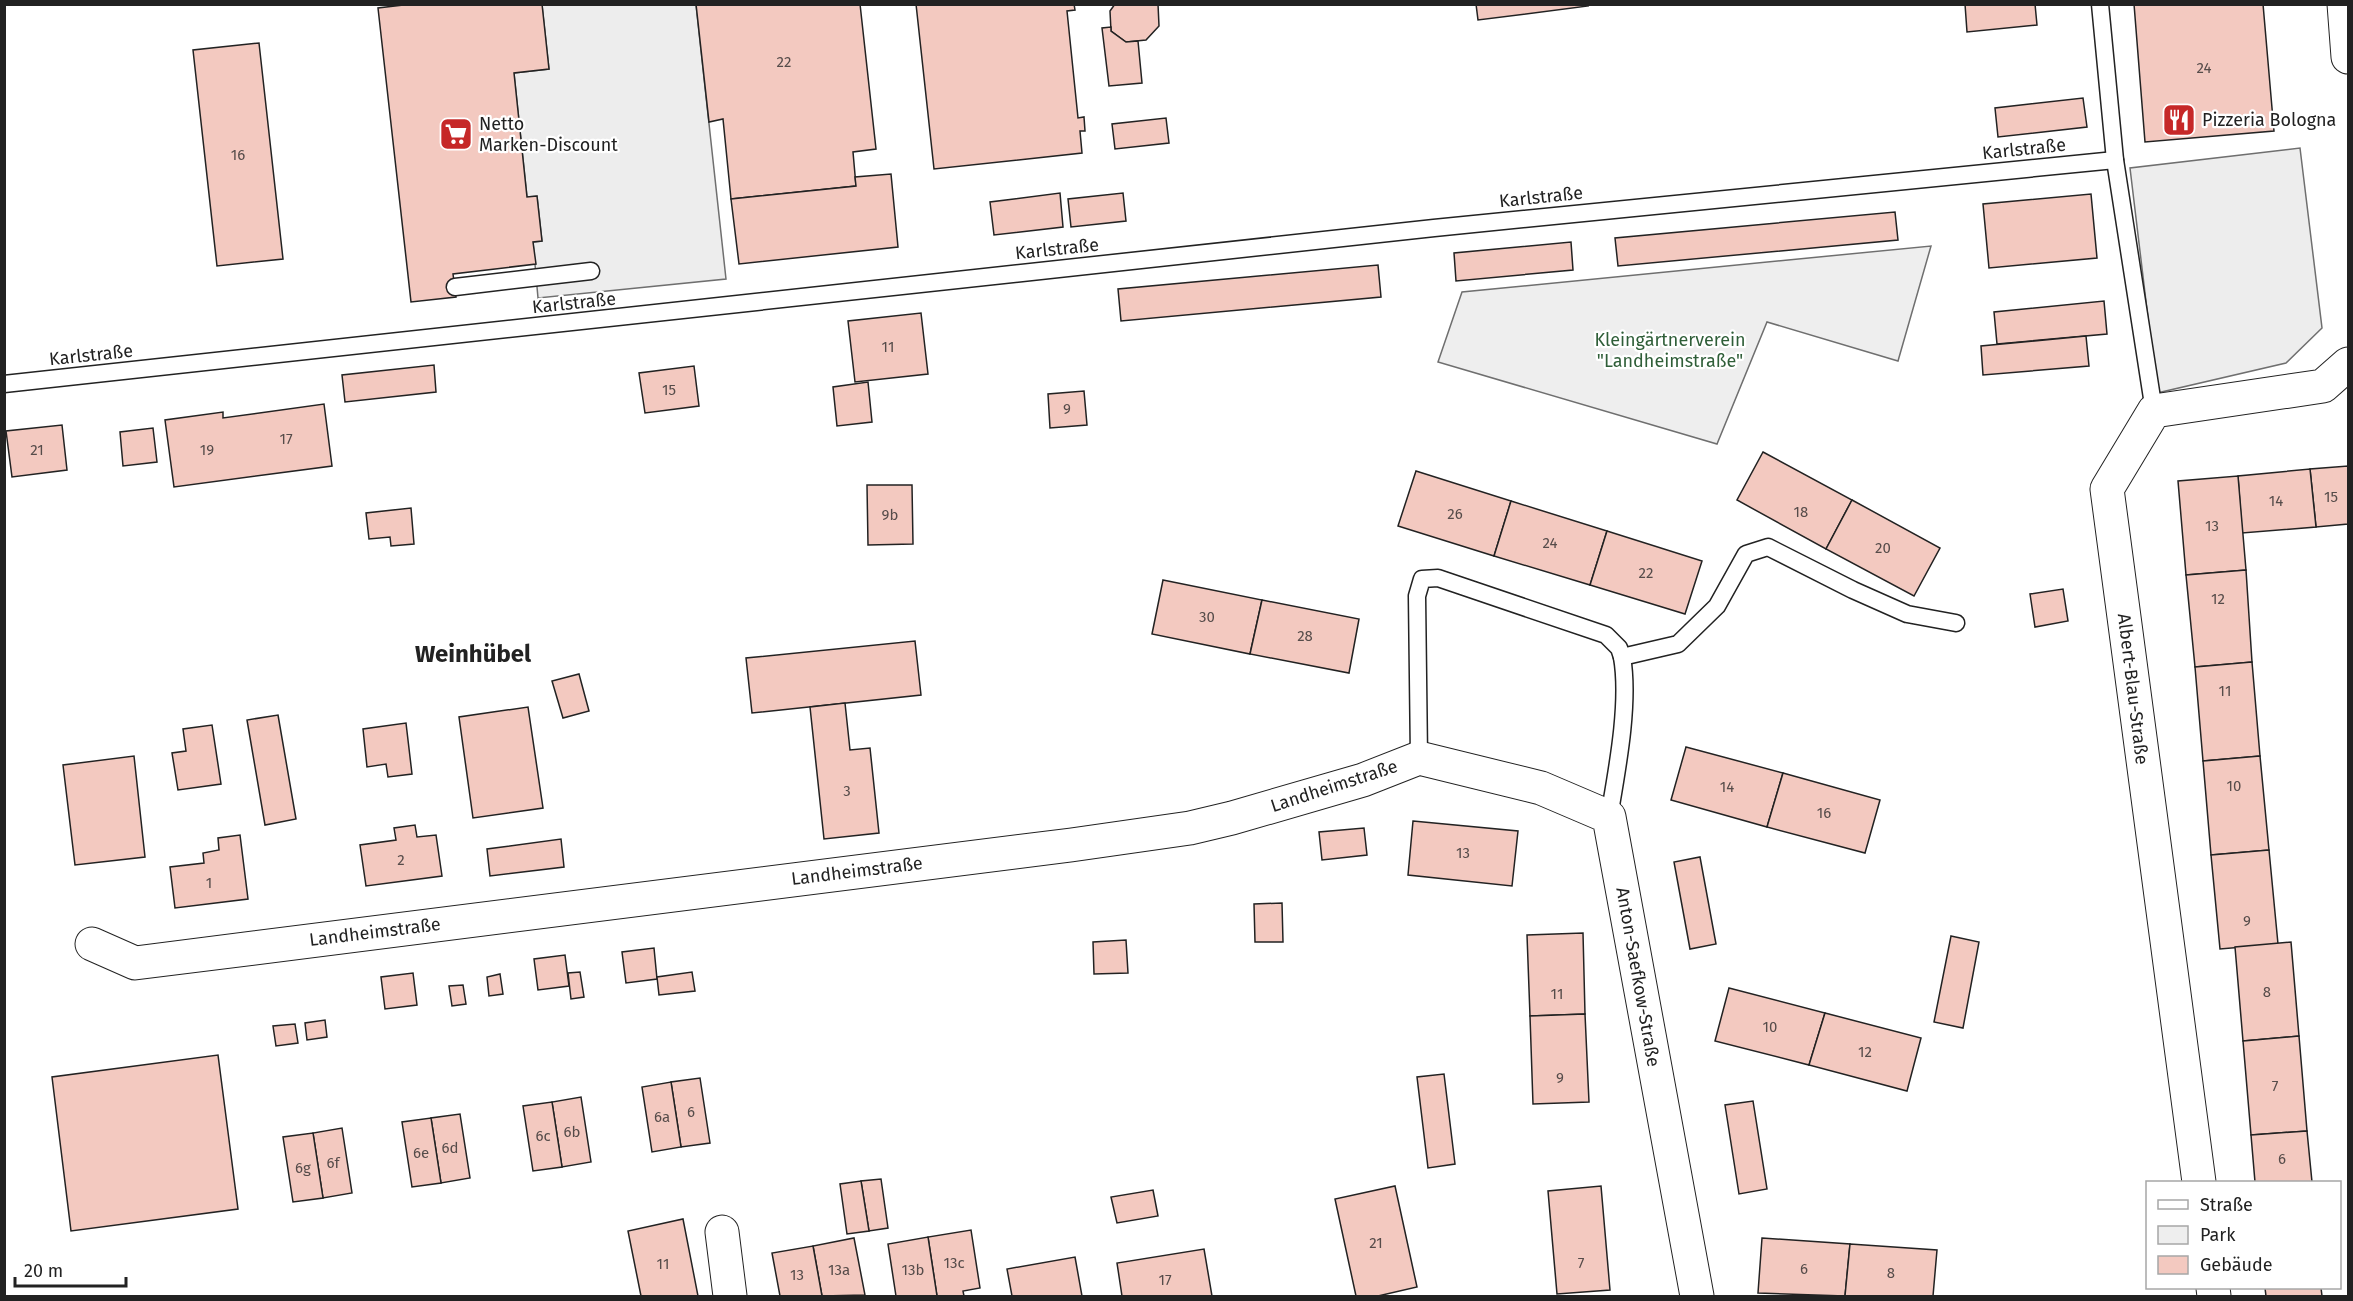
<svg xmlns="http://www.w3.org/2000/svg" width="2353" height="1301" font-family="'Fira Sans',sans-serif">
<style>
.green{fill:#eee;stroke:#6f6f6f;stroke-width:1.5}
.parking{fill:#ededed;stroke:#6f6f6f;stroke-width:1.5}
.building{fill:#f3c9c0;stroke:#222;stroke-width:1.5}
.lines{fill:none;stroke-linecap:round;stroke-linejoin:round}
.service-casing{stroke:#222;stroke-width:19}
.minor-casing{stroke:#222;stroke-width:35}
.service{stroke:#fff;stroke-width:16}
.minor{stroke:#fff;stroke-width:33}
.labels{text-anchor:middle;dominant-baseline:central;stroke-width:4.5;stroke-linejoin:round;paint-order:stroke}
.number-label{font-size:15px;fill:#564c4a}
.poi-label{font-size:18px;fill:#222;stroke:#fff;text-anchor:start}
.street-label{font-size:18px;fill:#222;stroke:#fff}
.park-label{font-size:18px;fill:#2f5e38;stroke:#fff}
.district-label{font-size:24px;font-weight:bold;fill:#222;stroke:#fff}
</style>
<rect width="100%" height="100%" fill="#fff"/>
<!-- green -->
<polygon class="green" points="1931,246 1898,361 1767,322 1717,444 1438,362 1462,292"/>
<!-- parking -->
<g class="parking">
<polygon points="542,5 696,5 726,279 538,298 533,242 542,241 537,196 527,197 514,73 549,69"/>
<polygon points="2300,148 2322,328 2286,363 2157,393 2130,168"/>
</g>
<!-- building -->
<g class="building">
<polygon points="412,4 542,4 549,69 514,73 527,197 537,196 542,241 533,242 536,264 453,274 456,297 411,302 378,8"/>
<polygon points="696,4 860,4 876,149 853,152 856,186 731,199 723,119 709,122"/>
<polygon points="916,4 1074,4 1075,10 1067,11 1078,118 1084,117 1085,131 1080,131 1082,153 934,169"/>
<polygon points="1115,4 1158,4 1159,26 1146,40 1126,42 1111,31 1110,11"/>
<polygon points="1476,4 1587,4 1588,6 1478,20"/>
<polygon points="1965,4 2035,4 2037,25 1967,32"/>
<polygon points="2134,4 2263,4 2274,131 2145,142"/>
<polygon points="1111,27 1111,31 1126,42 1138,41 1142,83 1109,86 1102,28"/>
<polygon points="259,43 283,259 217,266 193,50"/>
<polygon points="2083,98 2087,127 1998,137 1995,108"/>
<polygon points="1166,118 1169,143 1115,149 1112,124"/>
<polygon points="891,174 898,247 739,264 731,199 856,186 855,177"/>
<polygon points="1060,193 1063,227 994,235 990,202"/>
<polygon points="1123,193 1126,221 1071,227 1068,199"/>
<polygon points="2091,194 2097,258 1989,268 1983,204"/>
<polygon points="1895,212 1898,240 1618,266 1615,238"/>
<polygon points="1571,242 1573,270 1456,281 1454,253"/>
<polygon points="1378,265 1381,297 1121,321 1118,289"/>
<polygon points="2104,301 2107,334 1997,344 1994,312"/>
<polygon points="921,313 928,374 855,382 848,321"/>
<polygon points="2086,336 2089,366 1983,375 1981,346"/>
<polygon points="434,365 436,392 345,402 342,375"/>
<polygon points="694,366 699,406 645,413 639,373"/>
<polygon points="868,382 872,422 837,426 833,387"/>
<polygon points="1084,391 1087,425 1050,428 1048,394"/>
<polygon points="324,404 332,466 174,487 165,420 223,412 223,418"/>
<polygon points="62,425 67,470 12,477 6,431"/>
<polygon points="153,428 157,462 123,466 120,432"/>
<polygon points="1763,452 1852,500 1826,549 1737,500"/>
<polygon points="2348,466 2348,524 2316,527 2310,469"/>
<polygon points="2310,469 2316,527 2242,533 2238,476"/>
<polygon points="1416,471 1511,501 1494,556 1398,526"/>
<polygon points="2238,476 2246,570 2186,575 2178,481"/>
<polygon points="867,485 912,485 913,544 868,545"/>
<polygon points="1852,500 1940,548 1914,596 1826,549"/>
<polygon points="1511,501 1607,531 1590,585 1494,556"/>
<polygon points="411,508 414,544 391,546 390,537 369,539 366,513"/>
<polygon points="1607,531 1702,561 1685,614 1590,585"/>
<polygon points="2246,570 2252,662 2195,667 2186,575"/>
<polygon points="1163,580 1262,600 1250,654 1152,634"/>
<polygon points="2063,589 2068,621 2035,627 2030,594"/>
<polygon points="1262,600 1359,619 1349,673 1250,654"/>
<polygon points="915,641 921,695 752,713 746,658"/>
<polygon points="2252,662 2260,756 2203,761 2195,667"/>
<polygon points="579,674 589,711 563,718 552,681"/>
<polygon points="845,703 850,750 870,748 879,833 824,839 810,707"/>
<polygon points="528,707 543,808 473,818 459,717"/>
<polygon points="278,715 296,819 265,825 247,720"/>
<polygon points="406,723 412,774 388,777 386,764 367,767 363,729"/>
<polygon points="212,725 221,784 178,790 172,753 186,751 183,729"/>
<polygon points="1686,747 1783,773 1767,827 1671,800"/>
<polygon points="134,756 145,857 75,865 63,765"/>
<polygon points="2260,756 2269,850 2211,855 2203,761"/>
<polygon points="1783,773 1880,800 1865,853 1767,827"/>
<polygon points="1413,821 1518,831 1512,886 1408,875"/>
<polygon points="415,825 417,837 436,835 442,876 366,886 360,845 396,840 394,828"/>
<polygon points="1364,828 1367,855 1322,860 1319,832"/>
<polygon points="240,835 248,899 175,908 170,867 204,863 203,853 219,850 218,838"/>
<polygon points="561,839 564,867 490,876 487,849"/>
<polygon points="2269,850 2278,944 2220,949 2211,855"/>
<polygon points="1700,857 1716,944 1690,949 1674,862"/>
<polygon points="1282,903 1283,942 1255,942 1254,904"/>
<polygon points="1583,933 1585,1014 1530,1016 1527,935"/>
<polygon points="1951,936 1979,942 1963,1028 1934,1022"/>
<polygon points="1126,940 1128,973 1094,974 1093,942"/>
<polygon points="2291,942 2299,1036 2243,1041 2235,947"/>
<polygon points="654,948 657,979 626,983 622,952"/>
<polygon points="565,955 569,986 538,990 534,959"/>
<polygon points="580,972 584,997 571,999 568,973"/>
<polygon points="692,972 695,991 659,995 657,977"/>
<polygon points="413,973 417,1005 385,1009 381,977"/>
<polygon points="500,974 503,994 489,996 487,977"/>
<polygon points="463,985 466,1004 452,1006 449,986"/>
<polygon points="1729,988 1825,1013 1809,1065 1715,1041"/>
<polygon points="1825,1013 1921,1038 1907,1091 1809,1065"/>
<polygon points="1585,1014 1589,1102 1533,1104 1530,1016"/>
<polygon points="325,1020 327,1037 307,1040 305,1023"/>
<polygon points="295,1024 298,1043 276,1046 273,1026"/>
<polygon points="2299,1036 2307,1131 2251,1135 2243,1041"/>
<polygon points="218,1055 238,1209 71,1231 52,1077"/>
<polygon points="1444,1074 1455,1164 1428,1168 1417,1077"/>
<polygon points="700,1078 710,1143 681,1147 671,1082"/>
<polygon points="671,1082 681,1147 652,1152 642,1087"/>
<polygon points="581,1097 591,1162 562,1167 552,1102"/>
<polygon points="1753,1101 1767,1189 1739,1194 1725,1105"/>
<polygon points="552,1102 562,1167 533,1171 523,1106"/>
<polygon points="460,1114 470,1178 441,1183 431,1118"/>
<polygon points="431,1118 441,1183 412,1187 402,1122"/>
<polygon points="342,1128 352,1193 323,1198 313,1133"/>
<polygon points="2307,1131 2312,1182 2255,1182 2251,1135"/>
<polygon points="313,1133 323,1198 293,1202 283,1137"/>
<polygon points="881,1179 888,1228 869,1231 861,1181"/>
<polygon points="861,1181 869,1231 847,1234 840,1184"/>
<polygon points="1395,1186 1417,1287 1378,1296 1356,1296 1335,1199"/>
<polygon points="1601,1186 1610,1290 1557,1294 1548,1191"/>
<polygon points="1153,1190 1158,1216 1117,1223 1111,1197"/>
<polygon points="683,1219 698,1296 641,1296 628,1231"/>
<polygon points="971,1230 980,1288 963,1291 964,1296 937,1296 928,1237"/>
<polygon points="928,1237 937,1296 896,1296 888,1244"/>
<polygon points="854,1238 865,1295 822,1296 813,1246"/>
<polygon points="1762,1238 1850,1244 1845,1296 1758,1293"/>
<polygon points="1850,1244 1937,1250 1933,1296 1845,1296"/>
<polygon points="813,1246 822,1296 780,1296 772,1253"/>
<polygon points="1204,1249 1212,1296 1122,1296 1117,1263"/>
<polygon points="1075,1257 1082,1296 1012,1296 1007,1269"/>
<polygon points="2265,1288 2321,1288 2322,1296 2266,1296"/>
</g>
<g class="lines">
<!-- service casing -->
<g class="service-casing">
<g id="service">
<polyline points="2100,4 2115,160 2154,411"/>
<polyline points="455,287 591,271"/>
<polyline points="4,384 1434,228 2115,160"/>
<polyline points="1419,758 1417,596 1422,579 1438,578 1606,635 1619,648 1622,657 1678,644 1717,606 1746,554 1768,547 1853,590 1907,614 1956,623"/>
<path d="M1609 817C1617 770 1630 703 1622 657"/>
</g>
</g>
<!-- minor casing -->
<g class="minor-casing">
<g id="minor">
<polyline points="2344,4 2348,57"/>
<polyline points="92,944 135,963 1071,845 1190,828 1232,818 1363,780 1419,758 1541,788 1609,817 1697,1296"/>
<polyline points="2199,1182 2107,489 2154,411 2323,386 2348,364"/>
<polyline points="722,1232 730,1296"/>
<polyline points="2213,1288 2214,1296"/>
</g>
</g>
<!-- service -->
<use href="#service" class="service"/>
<!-- minor -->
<use href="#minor" class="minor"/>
</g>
<!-- icons -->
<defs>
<g id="restaurant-square" transform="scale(1.725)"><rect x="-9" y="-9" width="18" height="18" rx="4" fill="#c62828" stroke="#fff"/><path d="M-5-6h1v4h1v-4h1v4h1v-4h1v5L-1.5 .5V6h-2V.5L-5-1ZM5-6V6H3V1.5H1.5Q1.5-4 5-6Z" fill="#fff"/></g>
<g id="supermarket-square" transform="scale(1.725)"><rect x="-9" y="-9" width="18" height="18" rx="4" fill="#c62828" stroke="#fff"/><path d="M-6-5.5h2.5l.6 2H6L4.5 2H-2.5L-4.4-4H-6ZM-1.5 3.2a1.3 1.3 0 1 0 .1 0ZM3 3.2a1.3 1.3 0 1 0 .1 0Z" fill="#fff"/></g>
</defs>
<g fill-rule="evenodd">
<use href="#restaurant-square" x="2179" y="120"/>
<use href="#supermarket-square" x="456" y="134"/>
</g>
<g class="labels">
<!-- number labels -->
<g class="number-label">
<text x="784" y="62">22</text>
<text x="2204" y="68">24</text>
<text x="238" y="155">16</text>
<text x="888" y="347">11</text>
<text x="669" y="390">15</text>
<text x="1067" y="409">9</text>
<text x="286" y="439">17</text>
<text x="37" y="450">21</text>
<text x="207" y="450">19</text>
<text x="2331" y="497">15</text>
<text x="2276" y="501">14</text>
<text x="1801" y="512">18</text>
<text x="1455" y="514">26</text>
<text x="890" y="515">9b</text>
<text x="2212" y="526">13</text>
<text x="1550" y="543">24</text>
<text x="1883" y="548">20</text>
<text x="1646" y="573">22</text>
<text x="2218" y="599">12</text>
<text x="1207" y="617">30</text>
<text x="1305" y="636">28</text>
<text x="2225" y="691">11</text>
<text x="2234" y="786">10</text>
<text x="1727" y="787">14</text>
<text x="847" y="791">3</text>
<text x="1824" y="813">16</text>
<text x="1463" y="853">13</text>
<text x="401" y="860">2</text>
<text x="209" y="883">1</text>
<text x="2247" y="921">9</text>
<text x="2267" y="992">8</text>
<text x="1557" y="994">11</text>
<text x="1770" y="1027">10</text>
<text x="1865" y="1052">12</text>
<text x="1560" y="1078">9</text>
<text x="2275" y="1086">7</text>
<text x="691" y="1112">6</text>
<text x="662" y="1117">6a</text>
<text x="572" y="1132">6b</text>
<text x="543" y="1136">6c</text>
<text x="450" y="1148">6d</text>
<text x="421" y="1153">6e</text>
<text x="2282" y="1159">6</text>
<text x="333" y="1163">6f</text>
<text x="303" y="1168">6g</text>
<text x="1376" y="1243">21</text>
<text x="954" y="1263">13c</text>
<text x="1581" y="1263">7</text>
<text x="663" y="1264">11</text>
<text x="1804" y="1269">6</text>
<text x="839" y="1270">13a</text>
<text x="913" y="1270">13b</text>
<text x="1891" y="1273">8</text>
<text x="797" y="1275">13</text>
<text x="1165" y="1280">17</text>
</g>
<!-- poi labels -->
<g class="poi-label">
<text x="2202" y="120">Pizzeria Bologna</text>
<text x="479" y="124">Netto<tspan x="479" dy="21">Marken-Discount</tspan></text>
</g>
<!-- street labels -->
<g class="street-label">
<text transform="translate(2024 149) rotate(-6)">Karlstraße</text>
<text transform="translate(1541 197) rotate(-6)">Karlstraße</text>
<text transform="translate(1057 249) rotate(-6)">Karlstraße</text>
<text transform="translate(574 303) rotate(-6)">Karlstraße</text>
<text transform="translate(91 355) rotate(-6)">Karlstraße</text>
<text transform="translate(2133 689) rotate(83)">Albert-Blau-Straße</text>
<text transform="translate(1334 786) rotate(-18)">Landheimstraße</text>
<text transform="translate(857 871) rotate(-7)">Landheimstraße</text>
<text transform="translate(375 932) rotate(-7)">Landheimstraße</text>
<text transform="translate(1638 977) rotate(80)">Anton-Saefkow-Straße</text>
</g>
<!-- park labels -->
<g class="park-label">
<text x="1670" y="340">Kleingärtnerverein<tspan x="1670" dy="21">"Landheimstraße"</tspan></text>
</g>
<!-- district labels -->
<g class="district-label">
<text x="473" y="654">Weinhübel</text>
</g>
</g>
<!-- border -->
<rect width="2353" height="1301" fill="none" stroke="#222222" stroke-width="12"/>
<!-- legend -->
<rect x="2146" y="1181" width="195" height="108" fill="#ffffff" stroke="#a7a7a7" stroke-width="1.5"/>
<rect x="2158" y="1200" width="30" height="9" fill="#ffffff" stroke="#a7a7a7" stroke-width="1.5"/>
<text x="2200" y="1211" font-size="18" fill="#222222">Straße</text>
<rect x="2158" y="1226" width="30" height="18" fill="#eeeeee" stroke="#a7a7a7" stroke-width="1.5"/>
<text x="2200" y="1241" font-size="18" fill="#222222">Park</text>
<rect x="2158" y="1256" width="30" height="18" fill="#f3c9c0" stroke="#a7a7a7" stroke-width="1.5"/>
<text x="2200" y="1271" font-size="18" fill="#222222">Gebäude</text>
<!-- scale -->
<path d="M15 1277v9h111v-9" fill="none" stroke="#222222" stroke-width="3"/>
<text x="24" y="1277" font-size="18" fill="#222222" stroke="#ffffff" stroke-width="4.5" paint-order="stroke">20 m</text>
</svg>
